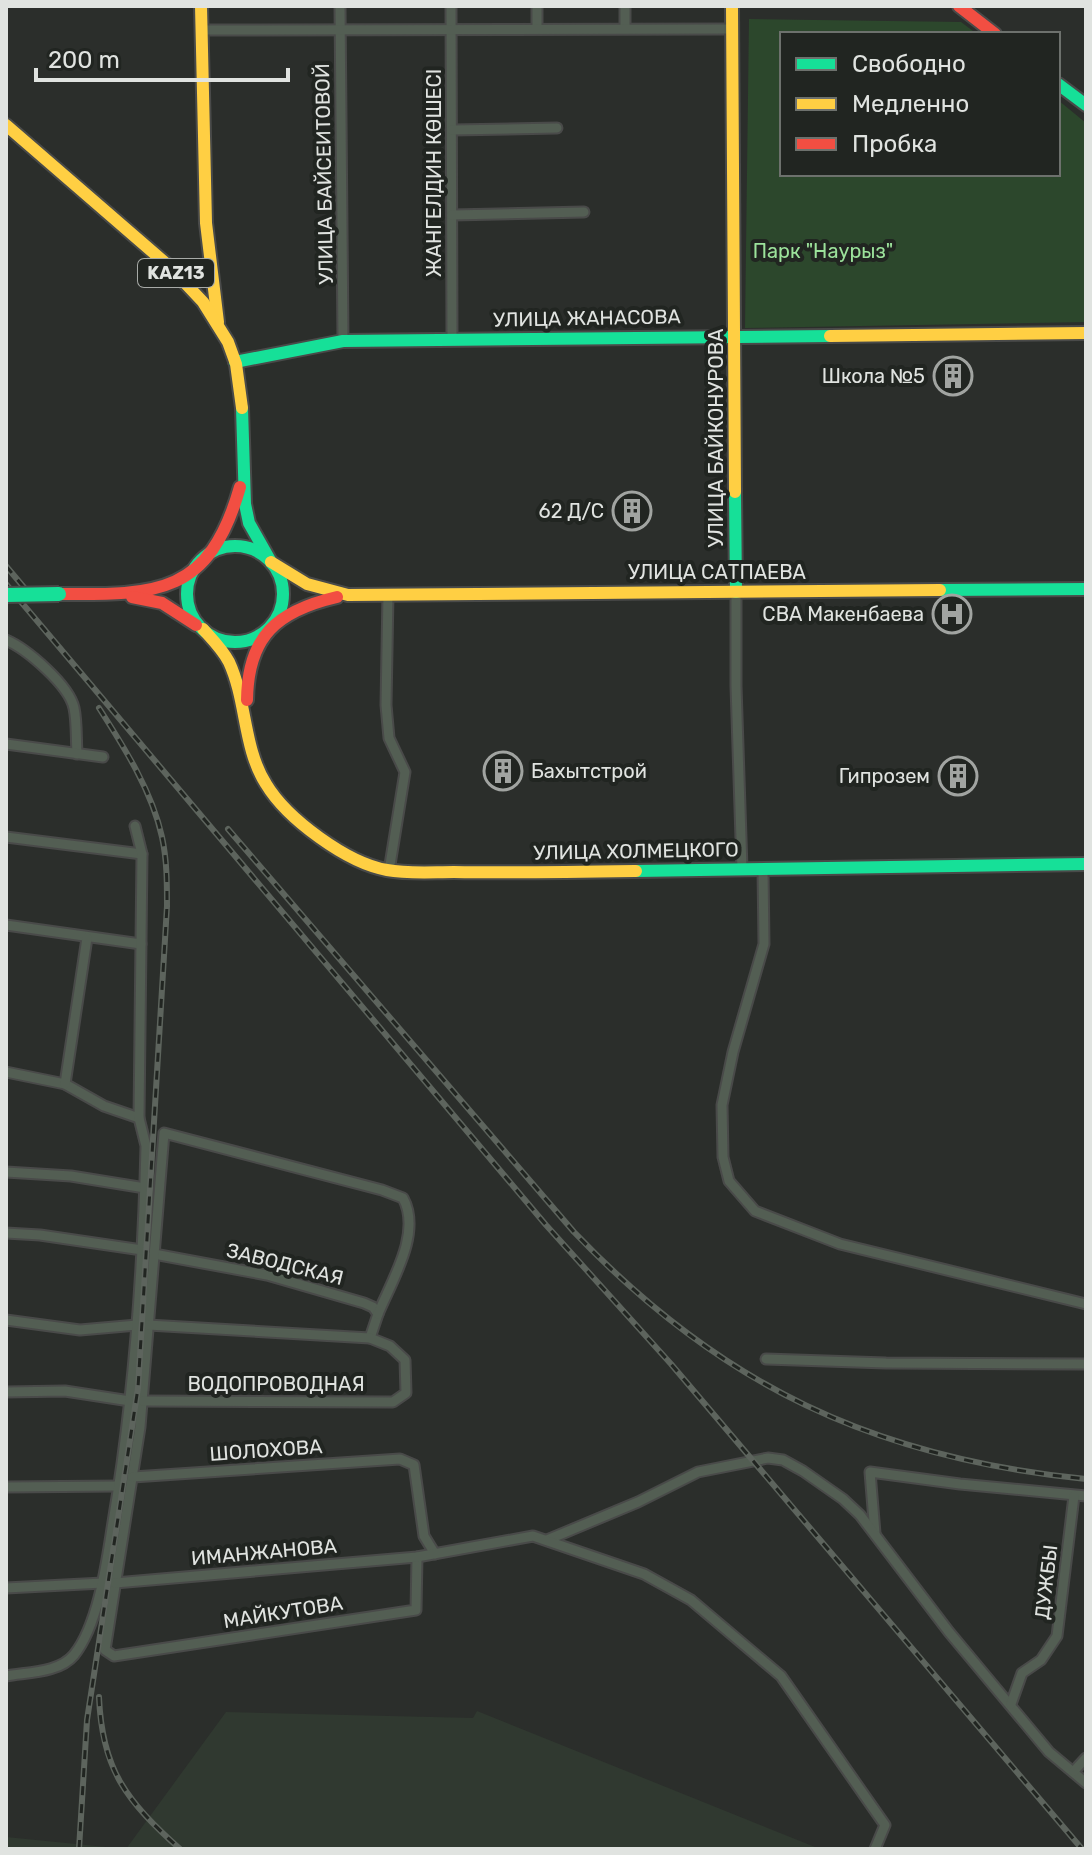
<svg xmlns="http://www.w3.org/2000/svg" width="1092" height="1855" font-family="Rubik,sans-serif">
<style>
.built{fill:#303930}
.green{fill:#2c472c}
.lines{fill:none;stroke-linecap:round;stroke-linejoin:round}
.street-casing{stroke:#494a49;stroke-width:13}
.fast-casing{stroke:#494a49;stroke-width:16}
.slow-casing{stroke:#494a49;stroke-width:16}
.jam-casing{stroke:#494a49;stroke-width:16}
.street{stroke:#535e53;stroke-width:9}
.fast{stroke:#16e098;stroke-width:12}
.slow{stroke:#ffcf43;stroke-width:12}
.jam{stroke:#f24e42;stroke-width:12}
.rail-casing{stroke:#5d645d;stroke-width:6}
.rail{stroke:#212521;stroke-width:3;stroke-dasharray:9;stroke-linecap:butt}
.fast-bridge-casing{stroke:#494a49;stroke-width:18;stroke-linecap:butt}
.fast-bridge{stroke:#16e098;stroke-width:14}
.labels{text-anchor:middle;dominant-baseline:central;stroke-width:8;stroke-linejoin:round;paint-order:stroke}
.shield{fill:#212521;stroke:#a7aaa7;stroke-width:2}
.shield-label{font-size:18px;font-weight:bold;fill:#e0e3e0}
.street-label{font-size:20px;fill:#e0e3e0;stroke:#212521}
.park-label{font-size:20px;fill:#9ce29b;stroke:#212521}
.poi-label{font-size:20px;fill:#e0e3e0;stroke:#212521;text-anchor:end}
</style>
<rect width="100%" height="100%" fill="#2b2e2b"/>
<!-- built -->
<polygon class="built" points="477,1711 820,1849 6,1849 6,1837 126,1849 226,1712 473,1718"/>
<!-- green -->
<polygon class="green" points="749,19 961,22 977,34 782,34 782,174 1058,174 1058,100 1086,123 1086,322 745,328"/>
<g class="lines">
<!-- street casing -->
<g class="street-casing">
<g id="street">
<polyline points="340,6 343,341"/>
<polyline points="451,6 452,339"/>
<polyline points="537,28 537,6"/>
<polyline points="625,28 625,6"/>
<polyline points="202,30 733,29"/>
<polyline points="452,130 557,128"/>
<polyline points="452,215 584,212"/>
<polyline points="736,592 736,686 742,869"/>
<polyline points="388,594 386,705 389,738 405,772 389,871"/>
<path d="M6 640C27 649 69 685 74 708 77 722 76 739 77 754"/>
<polyline points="6,744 103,757"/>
<polyline points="6,837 142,854"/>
<polyline points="763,870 764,944 733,1052 722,1105 723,1157 729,1181 755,1211 840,1244 1086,1304"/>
<polyline points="6,925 141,944"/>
<polyline points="6,1072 65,1084 104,1106 139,1118"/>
<polyline points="65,1084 87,938"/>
<polyline points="6,1172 71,1176 145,1188"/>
<polyline points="6,1233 40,1235 142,1250"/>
<polyline points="154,1254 267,1275 364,1303 373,1307 378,1314 370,1338"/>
<path d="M378 1314C392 1280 422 1233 403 1198L382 1190 164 1133 140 1427 105 1650 114 1656 416 1610 417 1557"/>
<polyline points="6,1320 80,1330 137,1325"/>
<polyline points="766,1359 886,1363 1086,1364"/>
<polyline points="6,1392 65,1391 130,1401"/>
<polyline points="143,1401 393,1402 406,1393 405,1360 390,1346 370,1338 148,1325"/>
<polyline points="133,1477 400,1459 414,1465 424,1536 435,1554"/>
<polyline points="6,1487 119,1486"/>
<polyline points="875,1533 870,1472 960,1484 1086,1496"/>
<polyline points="547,1540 638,1502 698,1472 768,1458 783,1460 803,1471 843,1499 860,1515 949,1632 1049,1752 1086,1783"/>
<polyline points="115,1583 417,1557 533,1536 644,1574 691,1600 781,1676 885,1825 875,1849"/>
<polyline points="6,1588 103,1583"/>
<path d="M6 1676C28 1672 59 1673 74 1655 99 1624 107 1560 113 1522 134 1398 143 1272 146 1146L139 1118 142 854 135 826"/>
<polyline points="1011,1704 1022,1673 1041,1660 1057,1636 1074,1496"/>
<polyline points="1074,1771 1086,1758"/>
</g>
</g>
<!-- fast casing -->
<g class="fast-casing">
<g id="fast">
<polyline points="1058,84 1086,105"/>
<polyline points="235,362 343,341 830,336"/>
<polyline points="242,408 245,504 249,523 271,562"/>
<polyline points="735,492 736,592"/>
<circle cx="235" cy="594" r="48"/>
<polyline points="940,590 1086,589"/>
<polyline points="636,871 1086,864"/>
</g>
</g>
<!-- slow casing -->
<g class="slow-casing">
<g id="slow">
<polyline points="201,6 206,223 218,322"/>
<polyline points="732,6 735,492"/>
<polyline points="6,125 170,267 203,302 228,342 236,364 242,408"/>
<polyline points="830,336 1086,333"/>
<polyline points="271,562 307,584 348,595 940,590"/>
<path d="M203 629C212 639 223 650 229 662 247 701 243 748 266 784 287 819 347 863 387 870 408 874 432 872 454 872 515 873 575 872 636 871"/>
</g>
</g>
<!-- jam casing -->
<g class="jam-casing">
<g id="jam">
<polyline points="959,6 995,34"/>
<path d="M59 594C158 595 209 595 240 487"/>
<polyline points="132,597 162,603 196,625"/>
<path d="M247 700C248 636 277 611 337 597"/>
</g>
</g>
<!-- street -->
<use href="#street" class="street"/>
<!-- fast -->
<use href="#fast" class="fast"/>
<!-- slow -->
<use href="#slow" class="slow"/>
<!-- jam -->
<use href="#jam" class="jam"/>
<!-- rail casing -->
<g class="rail-casing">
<g id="rail">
<polyline points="6,566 27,591"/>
<polyline points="6,584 546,1225 671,1364 1082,1849"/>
<path d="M228 829 574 1232C721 1386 875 1458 1086 1479"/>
<path d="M99 1697C102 1771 127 1801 180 1849"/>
<path d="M79 1849 87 1720 138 1388 167 906C167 883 167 860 162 837 152 791 124 747 99 708"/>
</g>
</g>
<!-- rail -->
<use href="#rail" class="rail"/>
<!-- fast-bridge casing -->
<g class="fast-bridge-casing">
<polyline id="fast-bridge" points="6,595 59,594"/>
</g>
<!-- fast-bridge -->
<use href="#fast-bridge" class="fast-bridge"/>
</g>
<!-- icons -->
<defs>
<g id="building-ring" transform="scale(2)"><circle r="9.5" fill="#212521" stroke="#a1a4a1" stroke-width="1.5"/><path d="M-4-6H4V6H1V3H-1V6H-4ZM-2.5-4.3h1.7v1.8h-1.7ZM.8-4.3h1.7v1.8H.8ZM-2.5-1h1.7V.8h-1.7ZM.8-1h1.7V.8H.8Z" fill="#a1a4a1"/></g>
<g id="hospital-ring" transform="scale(2)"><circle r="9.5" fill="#212521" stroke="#a1a4a1" stroke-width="1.5"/><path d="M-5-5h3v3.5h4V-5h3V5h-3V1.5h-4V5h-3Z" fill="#a1a4a1"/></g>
</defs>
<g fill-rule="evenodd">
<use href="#building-ring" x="953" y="376"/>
<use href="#building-ring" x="632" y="511"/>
<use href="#hospital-ring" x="952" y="614"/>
<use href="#building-ring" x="503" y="771"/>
<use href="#building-ring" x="958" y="776"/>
</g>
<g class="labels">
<!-- shield labels -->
<rect class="shield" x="138" y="259" width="76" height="28" rx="6"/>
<g class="shield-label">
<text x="176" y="273">KAZ13</text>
</g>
<!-- street labels -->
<g class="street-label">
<text transform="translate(434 173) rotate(-90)">ЖАНГЕЛДИН КӨШЕСІ</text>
<text transform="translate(324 174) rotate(-91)">УЛИЦА БАЙСЕИТОВОЙ</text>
<text transform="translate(587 318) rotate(-1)">УЛИЦА ЖАНАСОВА</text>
<text transform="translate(716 438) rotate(-90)">УЛИЦА БАЙКОНУРОВА</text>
<text x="717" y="572">УЛИЦА САТПАЕВА</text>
<text transform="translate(636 851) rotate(-1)">УЛИЦА ХОЛМЕЦКОГО</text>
<text transform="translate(285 1264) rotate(14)">ЗАВОДСКАЯ</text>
<text x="276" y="1384">ВОДОПРОВОДНАЯ</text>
<text transform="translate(266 1450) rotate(-4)">ШОЛОХОВА</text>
<text transform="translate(264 1552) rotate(-5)">ИМАНЖАНОВА</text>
<text transform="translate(1046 1582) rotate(-83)">ДУЖБЫ</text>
<text transform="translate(283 1612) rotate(-9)">МАЙКУТОВА</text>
</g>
<!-- park labels -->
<g class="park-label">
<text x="823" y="251">Парк "Наурыз"</text>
</g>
<!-- poi labels -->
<g class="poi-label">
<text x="925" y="376">Школа №5</text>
<text x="604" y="511">62 Д/С</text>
<text x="924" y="614">СВА Макенбаева</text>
<text x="531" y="771" text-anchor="start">Бахытстрой</text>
<text x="930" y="776">Гипрозем</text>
</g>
</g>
<!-- border -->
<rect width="1092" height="1855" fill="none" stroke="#e0e3e0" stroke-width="16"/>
<!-- legend -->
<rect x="780" y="32" width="280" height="144" fill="#212521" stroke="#6d716d" stroke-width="2"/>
<rect x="796" y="58" width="40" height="12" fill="#16e098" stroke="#6d716d" stroke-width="2"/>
<text x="852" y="72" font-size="24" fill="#e0e3e0">Свободно</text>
<rect x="796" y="98" width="40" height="12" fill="#ffcf43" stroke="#6d716d" stroke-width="2"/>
<text x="852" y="112" font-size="24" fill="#e0e3e0">Медленно</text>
<rect x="796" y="138" width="40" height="12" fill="#f24e42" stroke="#6d716d" stroke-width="2"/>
<text x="852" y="152" font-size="24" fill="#e0e3e0">Пробка</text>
<!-- scale -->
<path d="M36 68v12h252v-12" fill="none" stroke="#e0e3e0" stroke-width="4"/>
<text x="48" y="68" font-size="24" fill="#e0e3e0" stroke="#212521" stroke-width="6" paint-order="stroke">200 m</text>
</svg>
